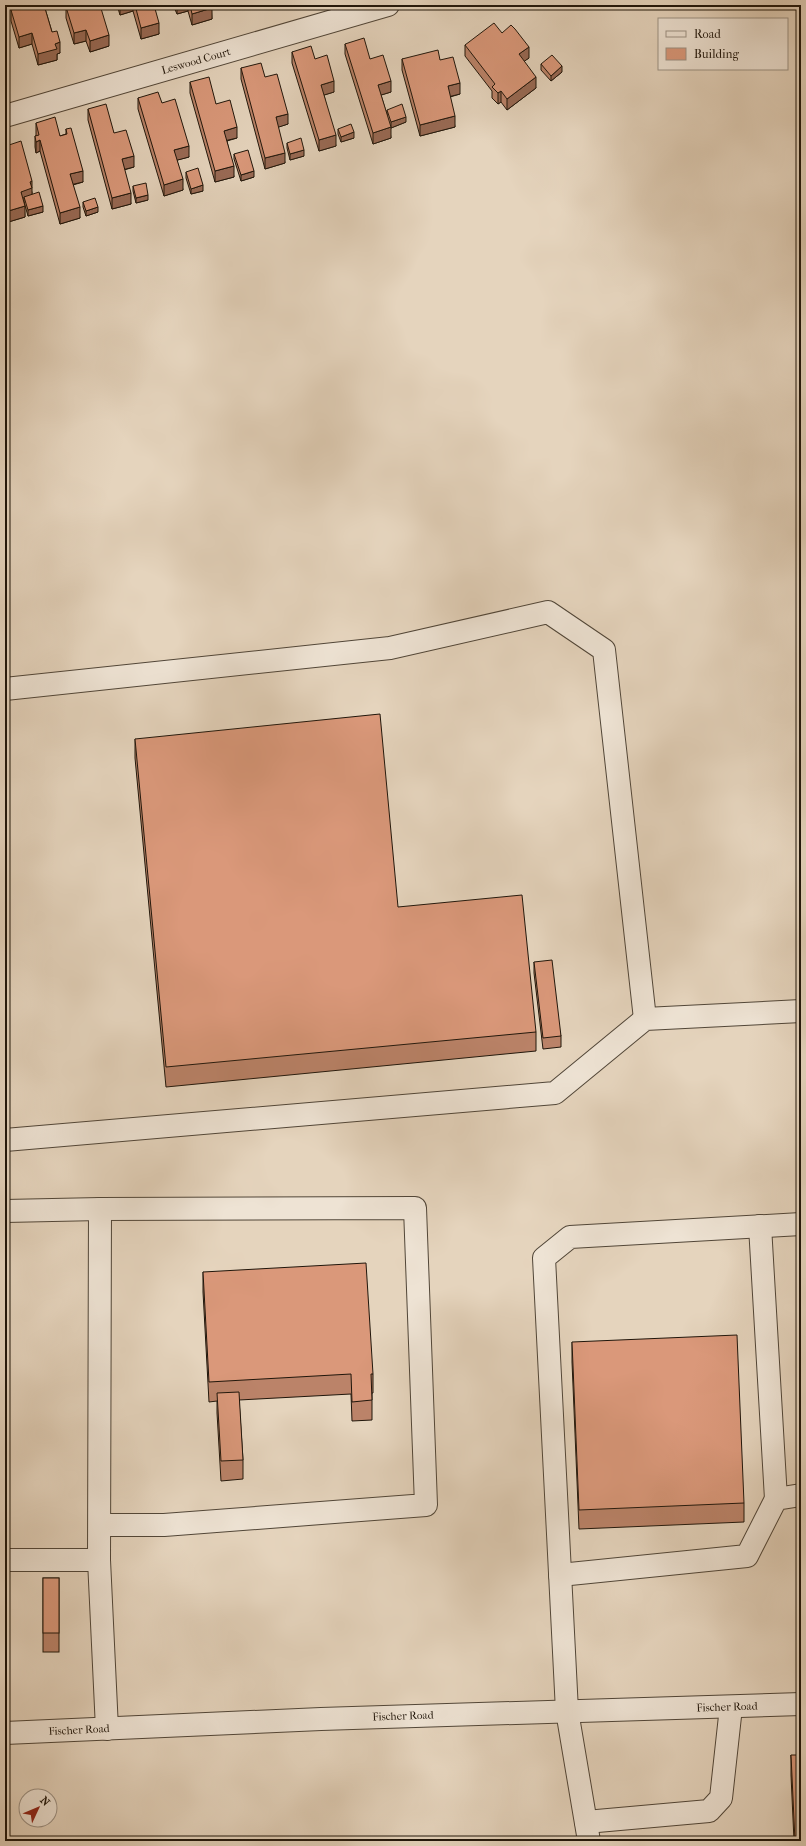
<svg xmlns="http://www.w3.org/2000/svg" width="806" height="1846" font-family="'IM FELL French Canon',serif">
<style>
.lines{fill:none;stroke-linecap:round;stroke-linejoin:round}
.minor-casing{stroke:#514638;stroke-width:24}
.minor{stroke:#eee3d4;stroke-width:22}
.wall{fill:#bb8369;stroke:#20160b}
.shaded-wall{fill:#996a55;stroke:#20160b}
.building{fill:#da987a;stroke:#20160b}
.labels{text-anchor:middle;dominant-baseline:central;stroke-width:4;stroke-linejoin:round;paint-order:stroke}
.street-label{font-size:11px;fill:#20160b;stroke:#eee3d4}
</style>
<rect width="100%" height="100%" fill="#e5d4bd"/>
<filter id="stains"><feTurbulence type="fractalNoise" baseFrequency=".005" numOctaves="4"/><feColorMatrix values="0 0 0 0 .2 0 0 0 0 .09 0 0 0 0 .02 0 0 0 .5 -.17"/></filter>
<radialGradient id="worn" r=".72"><stop offset=".6" stop-color="#630" stop-opacity="0"/><stop offset="1" stop-color="#630" stop-opacity=".3"/></radialGradient>
<g class="lines">
<!-- minor casing -->
<g class="minor-casing">
<g id="minor">
<polyline points="5,116 388,5"/>
<polyline points="5,689 390,648 548,612 604,650 645,1019"/>
<polyline points="5,1140 555,1093 645,1019 801,1011"/>
<polyline points="5,1211 100,1209 415,1208 426,1505 164,1525 100,1525"/>
<polyline points="760,1226 776,1499"/>
<polyline points="5,1560 99,1560 100,1209"/>
<polyline points="99,1560 107,1729"/>
<polyline points="560,1575 747,1556 776,1499 801,1495"/>
<polyline points="5,1733 321,1719 801,1704"/>
<polyline points="586,1822 709,1811 721,1798 731,1707"/>
<polyline points="589,1841 567,1711 544,1258 570,1237 801,1224"/>
</g>
</g>
<!-- minor -->
<use href="#minor" class="minor"/>
</g>
<!-- wall -->
<g class="wall">
<polygon points="20,5 44,5 52,32 60,53 57,54 57,60 38,65 32,44 19,48 11,21 11,10 20,8"/>
<polygon points="117,5 154,5 159,34 141,39 133,11 120,15"/>
<polygon points="173,5 211,5 212,19 192,25 188,11 177,14"/>
<polygon points="66,7 109,46 90,52 86,41 74,44 66,18"/>
<polygon points="345,44 370,59 391,92 381,95 387,115 387,110 406,122 391,128 389,124 391,138 373,144 345,54"/>
<polygon points="465,45 529,58 524,61 536,88 507,110 501,102 498,104 492,98 492,91 465,56"/>
<polygon points="292,52 315,59 334,92 324,95 336,146 319,151 292,63"/>
<polygon points="402,59 440,60 460,94 450,97 455,127 420,136 402,70"/>
<polygon points="541,64 562,72 551,81 541,70"/>
<polygon points="241,68 265,77 288,124 278,127 285,163 265,169 241,79"/>
<polygon points="190,82 216,104 237,138 227,141 234,177 215,182 190,93"/>
<polygon points="138,98 162,103 189,157 177,160 183,190 164,196 138,109"/>
<polygon points="88,109 114,133 134,167 124,170 131,204 112,209 88,120"/>
<polygon points="36,123 60,136 66,134 66,129 83,182 73,185 80,218 60,224 40,151 36,153 35,147 35,136 36,136"/>
<polygon points="338,129 354,138 341,142 338,134"/>
<polygon points="5,141 9,145 32,192 32,194 43,212 28,216 24,202 25,217 5,223"/>
<polygon points="287,143 304,156 290,160 287,148"/>
<polygon points="234,154 254,177 241,181 234,159"/>
<polygon points="186,172 203,191 191,194 186,178"/>
<polygon points="133,186 148,200 136,203 133,191"/>
<polygon points="83,202 98,212 86,216 83,207"/>
<polygon points="135,739 398,907 536,1032 536,1051 166,1087 135,758"/>
<polygon points="534,962 561,1036 561,1047 543,1049 534,973"/>
<polygon points="203,1272 373,1374 373,1393 372,1393 372,1420 352,1421 351,1394 239,1400 243,1460 243,1479 221,1481 217,1413 217,1401 209,1402 203,1292"/>
<polygon points="572,1342 744,1503 744,1522 579,1529 572,1362"/>
<rect x="43" y="1578" width="16" height="74"/>
<polygon points="791,1755 801,1841 794,1841 791,1775"/>
</g>
<!-- shaded-wall -->
<g class="shaded-wall">
<polygon points="120,5 133,5 133,11 120,15"/>
<polygon points="177,5 188,5 188,11 177,14"/>
<polygon points="244,5 255,5 244,8"/>
<polygon points="212,8 212,19 192,25 192,14"/>
<polygon points="159,23 159,34 141,39 141,28"/>
<polygon points="86,30 86,41 74,44 74,33"/>
<polygon points="32,33 32,44 19,48 19,37"/>
<polygon points="109,35 109,46 90,52 90,41"/>
<polygon points="60,42 60,53 57,54 57,60 38,65 38,54 55,44"/>
<polygon points="529,47 529,58 519,65 519,54"/>
<polygon points="7,65 7,76 5,76 5,66"/>
<polygon points="562,66 562,72 551,81 551,76"/>
<polygon points="536,77 536,88 507,110 507,99"/>
<polygon points="334,81 334,92 321,96 321,85"/>
<polygon points="391,81 391,92 378,96 378,85"/>
<polygon points="460,83 460,94 448,97 448,86"/>
<polygon points="501,91 501,102 498,104 498,93"/>
<polygon points="288,114 288,124 276,128 276,117"/>
<polygon points="455,116 455,127 420,136 420,125"/>
<polygon points="406,117 406,122 391,128 391,122"/>
<polygon points="237,127 237,138 224,141 224,131"/>
<polygon points="391,127 391,138 373,144 373,133"/>
<polygon points="354,132 354,138 341,142 341,137"/>
<polygon points="336,135 336,146 319,151 319,140"/>
<polygon points="40,140 40,151 36,153 36,142"/>
<polygon points="189,146 189,157 174,161 174,150"/>
<polygon points="304,150 304,156 290,160 290,154"/>
<polygon points="285,153 285,163 265,169 265,158"/>
<polygon points="134,156 134,167 122,170 122,159"/>
<polygon points="234,166 234,177 215,182 215,171"/>
<polygon points="83,171 83,182 70,185 70,174"/>
<polygon points="254,171 254,177 241,181 241,175"/>
<polygon points="183,179 183,190 164,196 164,185"/>
<polygon points="32,181 32,199 24,197 24,202 21,203 21,192 30,182"/>
<polygon points="203,185 203,191 191,194 191,189"/>
<polygon points="131,193 131,204 112,209 112,198"/>
<polygon points="148,195 148,200 136,203 136,198"/>
<polygon points="25,206 25,217 5,223 5,212"/>
<polygon points="43,206 43,212 28,216 28,210"/>
<polygon points="80,207 80,218 60,224 60,213"/>
<polygon points="98,207 98,212 86,216 86,211"/>
</g>
<!-- building -->
<g class="building">
<polygon points="23,5 44,5 52,32 57,31 60,42 55,44 57,49 38,54 32,33 19,37 11,10 23,7"/>
<polygon points="73,5 100,5 109,35 90,41 86,30 74,33 66,7"/>
<polygon points="135,5 154,5 159,23 141,28"/>
<polygon points="190,5 211,5 212,8 192,14"/>
<polygon points="494,23 502,33 511,25 515,29 529,47 519,54 536,77 507,99 501,91 498,93 492,87 495,84 465,45"/>
<polygon points="364,38 370,59 383,55 391,81 378,85 391,127 373,133 345,44"/>
<polygon points="311,46 315,59 327,55 334,81 321,85 336,135 319,140 292,52"/>
<polygon points="438,50 440,60 453,57 460,83 448,86 455,116 420,125 402,59"/>
<polygon points="552,55 562,66 551,76 541,64"/>
<polygon points="5,57 7,65 5,66"/>
<polygon points="261,63 265,77 277,74 288,114 276,117 285,153 265,158 241,68"/>
<polygon points="209,77 216,104 230,100 237,127 224,131 234,166 215,171 190,82"/>
<polygon points="158,92 162,103 175,99 189,146 174,150 183,179 164,185 138,98"/>
<polygon points="106,104 114,133 126,130 134,156 122,159 131,193 112,198 88,109"/>
<polygon points="402,104 406,117 391,122 387,110"/>
<polygon points="55,117 60,136 67,134 66,129 71,128 83,171 70,174 80,207 60,213 40,140 36,142 35,136 39,135 36,123"/>
<polygon points="351,124 354,132 341,137 338,129"/>
<polygon points="301,138 304,150 290,154 287,143"/>
<polygon points="7,140 9,145 21,141 32,181 30,182 32,188 21,192 25,206 5,212 5,141"/>
<polygon points="248,150 254,171 241,175 234,154"/>
<polygon points="198,168 203,185 191,189 186,172"/>
<polygon points="146,183 148,195 136,198 133,186"/>
<polygon points="39,192 43,206 28,210 24,197"/>
<polygon points="95,198 98,207 86,211 83,202"/>
<polygon points="380,714 398,907 522,895 536,1032 166,1067 135,739"/>
<polygon points="552,960 561,1036 543,1038 534,962"/>
<polygon points="366,1263 373,1374 371,1374 372,1400 352,1402 351,1374 209,1382 203,1272"/>
<polygon points="737,1335 744,1503 579,1510 572,1342"/>
<polygon points="239,1392 243,1460 221,1461 217,1393"/>
<rect x="43" y="1578" width="16" height="55"/>
<polygon points="791,1755 801,1755 801,1841 795,1841"/>
</g>
<g class="labels">
<!-- street labels -->
<g class="street-label">
<text transform="translate(196 61) rotate(-16)">Leswood Court</text>
<text transform="translate(727 1707) rotate(-2)">Fischer Road</text>
<text transform="translate(403 1716) rotate(-2)">Fischer Road</text>
<text transform="translate(79 1730) rotate(-3)">Fischer Road</text>
</g>
</g>
<!-- margin -->
<rect width="806" height="1846" fill="none" stroke="#e5d4bd" stroke-width="20"/>
<rect x="6" y="6" width="794" height="1834" fill="none" stroke="#20160b" stroke-width="2"/>
<rect x="10" y="10" width="786" height="1826" fill="none" stroke="#20160b"/>
<!-- legend -->
<rect x="658" y="18" width="130" height="52" fill="#eee3d4" stroke="#9c9184"/>
<rect x="666" y="31" width="20" height="6" fill="#eee3d4" stroke="#9c9184"/>
<text x="694" y="38" font-size="12" fill="#20160b">Road</text>
<rect x="666" y="48" width="20" height="12" fill="#da987a" stroke="#9c9184"/>
<text x="694" y="58" font-size="12" fill="#20160b">Building</text>
<!-- north arrow -->
<g transform="translate(38 1808) rotate(46)"><circle r="19" fill="#eee3d4" stroke="#9c9184"/>
<path d="M0-3L7 15L0 10L-7 15Z" fill="#8f2418"/>
<text y="-6" font-size="11" font-weight="bold" text-anchor="middle" fill="#20160b">N</text>
</g>
<rect width="100%" height="100%" filter="url(#stains)"/>
<rect width="100%" height="100%" fill="url(#worn)"/>
</svg>
